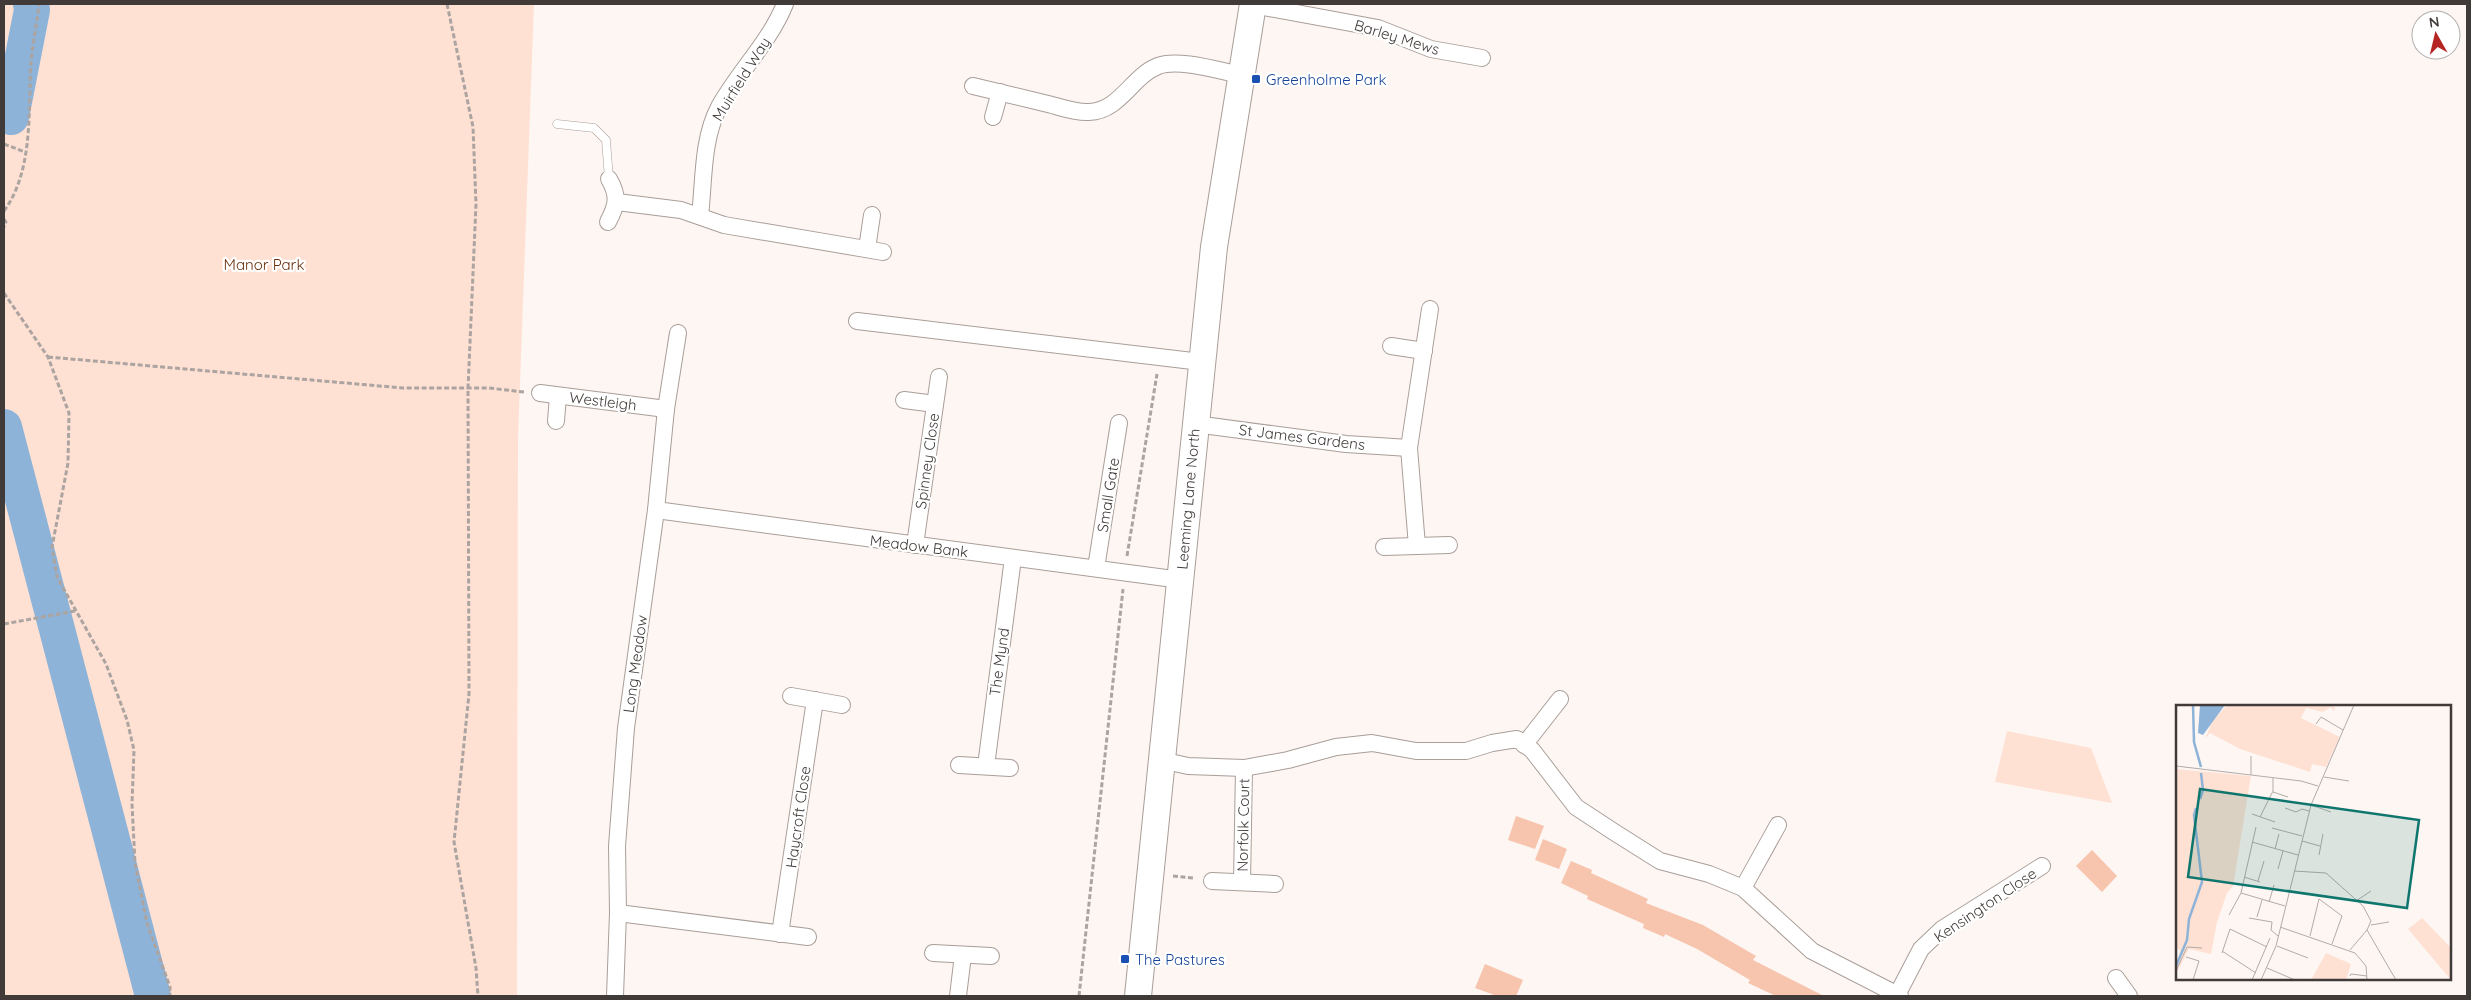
<svg xmlns="http://www.w3.org/2000/svg" width="2471" height="1000" font-family="Quicksand,sans-serif">
<style>
.green{fill:#ffe1d3}
.lines{fill:none;stroke-linecap:round;stroke-linejoin:round}
.river{stroke:#8eb3d8;stroke-width:36}
.building{fill:#f7c4ad}
.service-casing{stroke:#a99e98;stroke-width:9}
.minor-casing{stroke:#a99e98;stroke-width:18}
.trunk-casing{stroke:#a99e98;stroke-width:28}
.path{stroke:#aba4a1;stroke-width:3;stroke-dasharray:5 2.5;stroke-linecap:butt}
.service{stroke:#fff;stroke-width:8}
.minor{stroke:#fff;stroke-width:16}
.trunk{stroke:#fff;stroke-width:26}
.transit-dot{fill:#1a4fb4;stroke:#fff;stroke-width:2}
.labels{text-anchor:middle;dominant-baseline:central;stroke-width:4.5;stroke-linejoin:round;paint-order:stroke}
.street-label{font-size:15px;fill:#403b39;stroke:#fff}
.transit-label{font-size:15px;fill:#164399;stroke:#fff;text-anchor:start}
.park-label{font-size:15px;fill:#672b07;stroke:#fff}
.inset-river{fill:none;stroke:#8eb3d8;stroke-width:2.5}
.inset-road{fill:none;stroke:#b2aba9;stroke-width:1}
.view{fill:#0f766e;fill-opacity:0.15;stroke:#0f766e;stroke-width:2.5}
.inset-edge{fill:none;stroke:#403b39;stroke-width:2.5}
</style>
<rect width="100%" height="100%" fill="#fef6f3"/>
<!-- green -->
<g class="green">
<polygon points="4,4 534,4 518,438 517,996 4,996"/>
<polygon points="2007,731 2091,748 2112,803 1995,782"/>
</g>
<g class="lines">
<!-- river -->
<g class="river">
<polyline points="11,117 32,10 31,4"/>
<polyline points="4,427 153,996"/>
</g>
</g>
<!-- building -->
<g class="building">
<polygon points="1516,816 1544,826 1535,849 1508,840"/>
<polygon points="1543,839 1567,849 1559,869 1535,860"/>
<polygon points="2092,850 2117,876 2102,892 2076,866"/>
<polygon points="1571,861 1592,870 1591,873 1648,899 1646,903 1703,925 1756,956 1753,960 1824,996 1776,996 1748,983 1750,980 1697,949 1665,934 1664,937 1643,928 1644,924 1587,899 1588,896 1561,883"/>
<polygon points="1485,964 1523,980 1516,996 1497,996 1475,988"/>
</g>
<g class="lines">
<!-- service casing -->
<g class="service-casing">
<polyline id="service" points="557,124 594,128 606,140 609,179"/>
</g>
<!-- minor casing -->
<g class="minor-casing">
<g id="minor">
<polyline points="1253,5 1378,28 1431,49 1482,58"/>
<path d="M973 86C998 92 1023 98 1048 104 1061 107 1075 113 1089 112 1120 111 1132 76 1158 66 1178 58 1220 71 1241 75"/>
<polyline points="993,117 1000,92"/>
<polyline points="617,202 681,210 724,225 883,252"/>
<path d="M700 216C704 181 702 139 719 107 739 71 769 43 785 4"/>
<path d="M608 222C617 205 619 196 609 179"/>
<polyline points="867,249 872,215"/>
<polyline points="857,321 1201,362"/>
<polyline points="1391,346 1424,351"/>
<polyline points="540,393 666,409"/>
<polyline points="904,400 935,404"/>
<polyline points="556,421 558,396"/>
<polyline points="1195,424 1346,444 1409,448"/>
<polyline points="656,510 1181,580"/>
<polyline points="915,545 939,377"/>
<polyline points="1417,546 1409,448 1430,309"/>
<polyline points="1384,547 1449,545"/>
<polyline points="1096,568 1119,423"/>
<polyline points="791,696 842,705"/>
<polyline points="1524,745 1560,699"/>
<polyline points="1161,760 1188,766 1244,768 1288,760 1336,747 1372,743 1416,751 1466,751 1492,743 1517,739 1532,750 1576,807 1614,832 1660,861 1709,874 1743,888 1812,951 1900,996"/>
<polyline points="959,765 1010,768"/>
<polyline points="986,766 1013,558"/>
<polyline points="1212,881 1275,884"/>
<polyline points="1242,882 1244,768"/>
<polyline points="1743,888 1778,825"/>
<polyline points="618,913 808,937"/>
<polyline points="780,934 815,700"/>
<polyline points="933,953 991,956"/>
<polyline points="2116,978 2129,996"/>
<polyline points="1897,995 1921,949 1942,929 2042,866"/>
<polyline points="615,996 618,913 617,846 626,728 656,510 666,409 678,333"/>
<polyline points="958,996 963,955"/>
</g>
</g>
<!-- trunk casing -->
<g class="trunk-casing">
<polyline id="trunk" points="1138,996 1214,247 1253,4"/>
</g>
<!-- path -->
<g class="path">
<polyline points="447,4 473,127 476,204 468,389 469,694 454,842 476,968 478,996"/>
<polyline points="4,144 25,152"/>
<path d="M4 211C34 170 28 110 31 61 33 42 37 23 39 4"/>
<polyline points="4,219 6,222 4,227"/>
<polyline points="4,293 48,357 69,413 68,463 52,547 57,577 106,664 127,720 134,750 132,804 135,863 147,923 170,987 170,996"/>
<polyline points="48,357 403,388 489,388 524,392"/>
<polyline points="1127,556 1157,374"/>
<polyline points="4,624 75,611"/>
<polyline points="1173,876 1194,878"/>
<polyline points="1079,996 1123,589"/>
</g>
<!-- service -->
<use href="#service" class="service"/>
<!-- minor -->
<use href="#minor" class="minor"/>
<!-- trunk -->
<use href="#trunk" class="trunk"/>
</g>
<!-- markers -->
<g class="transit-dot">
<rect x="1251" y="74" width="10" height="10" rx="2.5"/>
<rect x="1120" y="954" width="10" height="10" rx="2.5"/>
</g>
<g class="labels">
<!-- street labels -->
<g class="street-label">
<text transform="translate(1397 37) rotate(17)">Barley Mews</text>
<text transform="translate(741 79) rotate(-58)">Muirfield Way</text>
<text transform="translate(603 401) rotate(7)">Westleigh</text>
<text transform="translate(1302 437) rotate(7)">St James Gardens</text>
<text transform="translate(927 461) rotate(-82)">Spinney Close</text>
<text transform="translate(1108 495) rotate(-81)">Small Gate</text>
<text transform="translate(1188 499) rotate(-85)">Leeming Lane North</text>
<text transform="translate(919 546) rotate(7)">Meadow Bank</text>
<text transform="translate(999 662) rotate(-82)">The Mynd</text>
<text transform="translate(635 664) rotate(-82)">Long Meadow</text>
<text transform="translate(798 817) rotate(-82)">Haycroft Close</text>
<text transform="translate(1243 825) rotate(-89)">Norfolk Court</text>
<text transform="translate(1985 905) rotate(-34)">Kensington Close</text>
</g>
<!-- transit labels -->
<g class="transit-label">
<text x="1266" y="79">Greenholme Park</text>
<text x="1135" y="959">The Pastures</text>
</g>
<!-- park labels -->
<g class="park-label">
<text x="264" y="264">Manor Park</text>
</g>
</g>
<!-- overview -->
<g transform="translate(2176 705)">
<rect width="275" height="275" fill="#fef6f3"/>
<path d="M51 0H156L159 3 158 6 155 2 147 7 130 3 125 13 164 32 150 62 136 59 134 67 64 44 34 28 29 34 36 17ZM0 64 75 71 57 181 51 188 41 217 35 249 13 244 0 269 4 245 0 243ZM246 213 275 243V275L232 224ZM150 248 175 259 170 275H135Z" fill="#ffe1d3"/>
<path d="M24 0H49L27 30 22 28Z" fill="#8eb3d8"/>
<path class="inset-river" d="M17 0 18 37 25 62M24 94 27 85 25 68M0 261 11 235 13 214 26 177 18 110 20 103"/>
<path class="inset-road" d="M140 19 145 12 167 25M0 61 125 76 142 81M75 70V51M148 72 173 76M97 87 112 92M135 100 155 107M109 103 120 107 126 104 133 106M76 109 99 117M84 112 97 86V73M96 123 126 131M126 136 144 141M76 137 122 150M99 144 103 129M143 150 147 129M102 164 107 146M118 166 150 168 187 201 195 216 191 225M68 172 84 177M82 176 88 156M65 188 109 201M180 196 195 186M93 197 98 180M53 210 65 188 80 122M81 212 86 195M73 213 96 217 95 225 102 231M195 220 213 217M104 222 179 248 190 261 191 275M134 231 143 194 166 211 156 239M101 241 132 253M174 245 191 225 220 275M46 246 80 268M46 248 54 224 91 242M10 252 23 256 17 275M91 263 119 275M0 266 11 242 26 243M174 271 175 269 191 271M76 275 94 233M85 275 100 241 135 100 178 0"/>
<path class="view" d="M24 84 243 115 231 203 12 172Z"/>
<rect width="275" height="275" class="inset-edge"/>
</g>
<!-- border -->
<rect width="2471" height="1000" fill="none" stroke="#403b39" stroke-width="10"/>
<!-- north arrow -->
<g transform="translate(2436 35) rotate(352)"><circle r="24" fill="#ffffff" stroke="#b3b1b0"/>
<path d="M0-4L9 19L0 12L-9 19Z" fill="#b42523"/>
<text y="-8" font-size="14" font-weight="bold" text-anchor="middle" fill="#403b39">N</text>
</g>
</svg>
